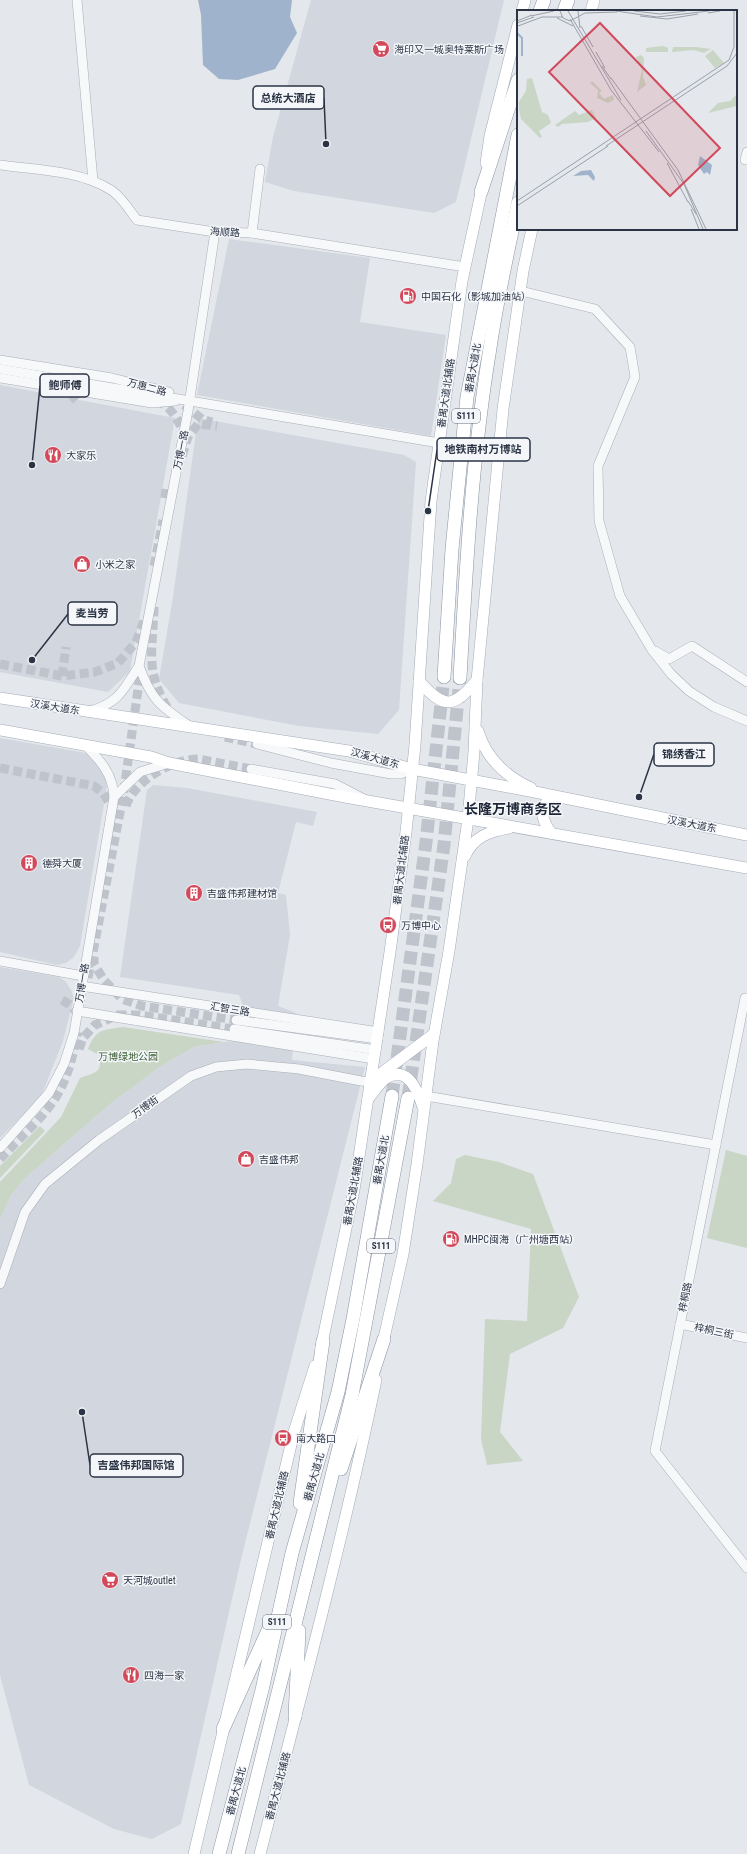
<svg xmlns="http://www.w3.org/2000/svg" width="747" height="1854" font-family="'Roboto Condensed','Noto Sans SC',sans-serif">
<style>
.built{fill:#d2d6de}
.green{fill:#c9d6c5}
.water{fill:#9fb4cc}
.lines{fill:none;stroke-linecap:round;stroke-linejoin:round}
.minor-tunnel{stroke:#bfc3cb;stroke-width:9;stroke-dasharray:9 4.5;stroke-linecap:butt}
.highway-tunnel{stroke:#bfc3cb;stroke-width:13;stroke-dasharray:13 6;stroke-linecap:butt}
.minor-casing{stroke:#a9aeb7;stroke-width:10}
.major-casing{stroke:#a3abb8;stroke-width:12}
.highway-casing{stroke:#8b94a3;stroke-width:14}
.minor{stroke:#f7f8fa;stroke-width:9}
.major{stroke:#fff;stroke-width:11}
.highway{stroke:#fff;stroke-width:13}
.labels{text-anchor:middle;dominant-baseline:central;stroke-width:3;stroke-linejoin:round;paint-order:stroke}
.shield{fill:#f4f6f9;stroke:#676e7b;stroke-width:1}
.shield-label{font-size:9px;font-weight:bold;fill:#2b3445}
.poi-label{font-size:10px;fill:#2b3445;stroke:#f4f6f9;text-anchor:start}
.street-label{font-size:10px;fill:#2b3445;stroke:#f4f6f9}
.park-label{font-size:10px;fill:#3f6138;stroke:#f4f6f9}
.district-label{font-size:14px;font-weight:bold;fill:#1d2536;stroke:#f4f6f9}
.inset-river{fill:none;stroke:#9fb4cc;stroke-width:2}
.inset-road{fill:none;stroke:#9a9fa9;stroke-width:1}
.view{fill:#d1495b;fill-opacity:0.15;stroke:#d1495b;stroke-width:2}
.inset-edge{fill:none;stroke:#2b3445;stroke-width:2}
.leader{fill:none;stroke:#2b3445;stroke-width:1.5}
.callout-dot{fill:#2b3445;stroke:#f4f6f9;stroke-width:1.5}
.callout{fill:#f4f6f9;stroke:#2b3445;stroke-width:1.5}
.callout-label{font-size:11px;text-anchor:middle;font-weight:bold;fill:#2b3445}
</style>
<rect width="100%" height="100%" fill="#e4e7ec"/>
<!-- built -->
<g class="built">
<polygon points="311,0 504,0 456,202 434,213 294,191 265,182 273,137"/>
<polygon points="229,239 370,258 360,322 446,335 431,436 197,395"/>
<polygon points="0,385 175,418 130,671 108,692 0,672"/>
<polygon points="198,418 404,455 416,462 399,710 378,734 299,726 179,703 159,679 173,597"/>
<polygon points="0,738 86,753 102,766 107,786 80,946 74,957 66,963 57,965 0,952"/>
<polygon points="153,785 187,788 317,812 313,826 296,822 278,893 286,895 290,935 278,1006 296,1013 292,1060 365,1067 242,1555 181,1824 152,1839 114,1829 29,1785 0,1675 0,1219 11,1195 24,1179 110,1104 161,1066 194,1047 224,1042 269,1037 246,1034 246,1013 239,995 120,977 147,790"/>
<polygon points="0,967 59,977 66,982 71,990 74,998 63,1041 41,1097 0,1138"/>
</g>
<!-- green -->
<g class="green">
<path d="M123 1027 224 1042 194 1047 161 1066 110 1104 24 1179 11 1195 0 1219V1182L61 1117 80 1078C96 1072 103 1073 99 1055L88 1049C96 1029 102 1030 123 1027Z"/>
<polygon points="40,1126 45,1131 0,1178 0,1166"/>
<polygon points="726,1150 747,1156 747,1248 707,1238"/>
<polygon points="465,1155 499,1162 533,1174 579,1297 563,1328 510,1354 500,1432 523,1461 487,1465 481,1439 485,1319 527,1321 531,1229 433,1201 451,1183 456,1159"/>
</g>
<!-- water -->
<polygon class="water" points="198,0 292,0 290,17 297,33 275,69 238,80 219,79 203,65 201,15"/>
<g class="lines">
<!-- minor-tunnel -->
<g class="minor-tunnel">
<polyline points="70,400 85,387"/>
<path d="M157 400C171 407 181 422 184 437"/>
<polyline points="184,405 202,419 212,422"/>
<polyline points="182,456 188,437 198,424 217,426"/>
<polyline points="161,493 169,494"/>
<polyline points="154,566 163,520"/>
<path d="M154 607C153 650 144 671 169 710"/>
<polyline points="0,664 62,676 95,672 118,663 136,642 145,618"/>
<polyline points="62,676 66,647"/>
<polyline points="225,737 257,744"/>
<polyline points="0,768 94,786 103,793 114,810"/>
<path d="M126 806C134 781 172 759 198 759L251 769"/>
<polyline points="94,957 94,964 104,980 122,999 142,1006 236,1020"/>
<polyline points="88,978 123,797 141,668"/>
<path d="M62 1000C71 1005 76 1009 78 1018"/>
<polyline points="79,1049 83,1038 95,1025 118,1015 139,1015 234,1029"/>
<path d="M0 1159C21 1136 49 1114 62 1086 70 1069 74 1050 78 1032"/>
</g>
<!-- highway-tunnel -->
<g class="highway-tunnel">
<polyline points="392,1096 426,842 444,677"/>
<polyline points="408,1098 444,845 460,678"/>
</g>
<!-- minor casing -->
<g class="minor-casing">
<g id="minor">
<polyline points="77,0 93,181"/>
<polyline points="747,152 745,160 747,160"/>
<path d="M0 165C36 170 79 170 111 190 121 196 130 211 137 220L215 232 252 233 465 267"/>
<polyline points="252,233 260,169"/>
<polyline points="521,291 595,309 630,347 635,377 598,466 599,521 620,596 652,650 671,674 689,691 714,707 747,721"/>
<polyline points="0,360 112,378 169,392"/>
<polyline points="0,369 439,443"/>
<polyline points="0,378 152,403 175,401"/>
<polyline points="655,651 669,659 692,646 747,682"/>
<path d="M139 666C151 699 160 706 188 725"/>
<path d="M90 711C119 703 123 690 139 666L188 411 215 232"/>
<polyline points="257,744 331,763 391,774 401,774 412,769"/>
<polyline points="251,769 335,784 364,799"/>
<polyline points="114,797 140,772 169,763"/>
<polyline points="0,961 83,976"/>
<polyline points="81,986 379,1032"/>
<polyline points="747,998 745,998 655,1451 747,1568"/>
<polyline points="77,1011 374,1059"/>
<polyline points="236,1020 378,1039"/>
<polyline points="234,1029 376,1050"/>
<polyline points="426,1096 716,1145"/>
<path d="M0 1148 49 1093 64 1064 74 1033 114 797C113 774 100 760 85 745"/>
<polyline points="0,1284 25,1212 45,1184 99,1140 191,1076 216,1067 247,1064 299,1069 361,1081 370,1082"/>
<polyline points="680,1324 747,1338"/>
</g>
</g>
<!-- major casing -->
<g class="major-casing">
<g id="major">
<polyline points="522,11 525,0"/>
<polyline points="591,11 594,0"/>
<polyline points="486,163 490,136 518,25"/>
<path d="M419 681C444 709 453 709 477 680"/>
<polyline points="0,698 349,751 412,769 540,793 747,835"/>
<polyline points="0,730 151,757 169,763 345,797 747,868"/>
<path d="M478 731C486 758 505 776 531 788"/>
<path d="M551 833C542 820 537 807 553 797"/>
<path d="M465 856C473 837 490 831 509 828"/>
<polyline points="375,1078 434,1034"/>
<path d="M368 1099C374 1092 379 1083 386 1078 408 1064 418 1092 423 1107"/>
<polyline points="382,1347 403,1254 417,1164 433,1041 449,951 468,819 474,752 477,680 503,409 523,271 532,229"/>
<polyline points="321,1348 354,1190 390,952 406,832 415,745 431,501 462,281 483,184"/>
<polyline points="194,1854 294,1432 315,1366"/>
<path d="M260 1854C301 1696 343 1539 376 1380"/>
</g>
</g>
<!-- highway casing -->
<g class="highway-casing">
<g id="highway">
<polyline points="540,11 544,0"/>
<polyline points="564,11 568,0"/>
<polyline points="481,192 518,80"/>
<polyline points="444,677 452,549 467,397 518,135"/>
<path d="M460 678C466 568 472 457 490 348 497 299 508 251 518 203"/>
<polyline points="341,1469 384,1339"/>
<polyline points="300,1503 323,1341"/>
<polyline points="295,1717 299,1631"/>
<polyline points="223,1729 271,1624"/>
<polyline points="219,1854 262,1690 292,1553 338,1392 353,1319 392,1096"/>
<polyline points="238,1854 352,1395 408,1098"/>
</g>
</g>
<!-- minor -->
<use href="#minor" class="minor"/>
<!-- major -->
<use href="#major" class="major"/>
<!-- highway -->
<use href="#highway" class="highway"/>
</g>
<!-- icons -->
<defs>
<g id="supermarket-disc" transform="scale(0.9)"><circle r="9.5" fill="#d1495b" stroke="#f4f6f9"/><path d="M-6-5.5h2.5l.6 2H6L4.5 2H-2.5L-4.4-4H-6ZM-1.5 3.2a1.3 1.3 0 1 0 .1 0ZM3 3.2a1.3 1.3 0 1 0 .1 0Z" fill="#fff"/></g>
<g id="fuel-disc" transform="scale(0.9)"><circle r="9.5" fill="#d1495b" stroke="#f4f6f9"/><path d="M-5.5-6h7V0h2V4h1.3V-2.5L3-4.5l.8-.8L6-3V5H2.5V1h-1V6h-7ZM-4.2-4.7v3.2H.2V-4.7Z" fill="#fff"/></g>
<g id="restaurant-disc" transform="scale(0.9)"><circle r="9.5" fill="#d1495b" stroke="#f4f6f9"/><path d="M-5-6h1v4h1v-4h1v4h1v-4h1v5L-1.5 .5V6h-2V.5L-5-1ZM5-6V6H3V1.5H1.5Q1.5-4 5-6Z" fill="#fff"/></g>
<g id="shop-disc" transform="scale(0.9)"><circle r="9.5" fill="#d1495b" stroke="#f4f6f9"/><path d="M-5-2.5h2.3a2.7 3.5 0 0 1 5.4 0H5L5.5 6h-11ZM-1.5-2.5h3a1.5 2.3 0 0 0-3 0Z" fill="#fff"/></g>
<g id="building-disc" transform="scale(0.9)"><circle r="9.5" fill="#d1495b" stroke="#f4f6f9"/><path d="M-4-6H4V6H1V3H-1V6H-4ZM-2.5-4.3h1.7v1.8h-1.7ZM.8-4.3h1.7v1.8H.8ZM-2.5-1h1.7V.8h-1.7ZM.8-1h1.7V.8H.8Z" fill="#fff"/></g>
<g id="bus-disc" transform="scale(0.9)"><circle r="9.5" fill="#d1495b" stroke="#f4f6f9"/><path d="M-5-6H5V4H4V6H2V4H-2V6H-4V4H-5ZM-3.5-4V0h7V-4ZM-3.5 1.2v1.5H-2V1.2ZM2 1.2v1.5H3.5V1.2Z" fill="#fff"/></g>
</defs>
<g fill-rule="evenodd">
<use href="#supermarket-disc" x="381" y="49"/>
<use href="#fuel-disc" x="408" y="296"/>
<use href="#restaurant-disc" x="53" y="455"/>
<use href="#shop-disc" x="82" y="564"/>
<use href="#building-disc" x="29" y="863"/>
<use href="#building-disc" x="194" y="893"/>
<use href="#bus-disc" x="388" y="925"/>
<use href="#shop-disc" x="246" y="1159"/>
<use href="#fuel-disc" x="451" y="1239"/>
<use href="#bus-disc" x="283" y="1438"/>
<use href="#supermarket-disc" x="110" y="1580"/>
<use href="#restaurant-disc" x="131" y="1675"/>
</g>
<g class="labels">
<!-- shield labels -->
<g class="shield">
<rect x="452" y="409" width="28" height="14" rx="3"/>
<rect x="367" y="1239" width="28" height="14" rx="3"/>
<rect x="263" y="1615" width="28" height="14" rx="3"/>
</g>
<g class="shield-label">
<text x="466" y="416">S111</text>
<text x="381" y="1246">S111</text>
<text x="277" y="1622">S111</text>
</g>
<!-- poi labels -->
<g class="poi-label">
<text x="394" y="49">海印又一城奥特莱斯广场</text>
<text x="421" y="296">中国石化（影城加油站）</text>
<text x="66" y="455">大家乐</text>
<text x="95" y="564">小米之家</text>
<text x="42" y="863">德舜大厦</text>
<text x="207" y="893">吉盛伟邦建材馆</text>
<text x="401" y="925">万博中心</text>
<text x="259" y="1159">吉盛伟邦</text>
<text x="464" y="1239">MHPC闽海（广州塘西站）</text>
<text x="296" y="1438">南大路口</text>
<text x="123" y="1580">天河城outlet</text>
<text x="144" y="1675">四海一家</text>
</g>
<!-- street labels -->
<g class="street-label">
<text transform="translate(225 232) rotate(4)">海顺路</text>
<text transform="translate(473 368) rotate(-80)">番禺大道北</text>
<text transform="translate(147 387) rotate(15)">万惠二路</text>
<text transform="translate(446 393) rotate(-82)">番禺大道北辅路</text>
<text transform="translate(181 450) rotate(-79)">万博一路</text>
<text transform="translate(55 707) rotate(9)">汉溪大道东</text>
<text transform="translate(375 758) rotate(16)">汉溪大道东</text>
<text transform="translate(692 824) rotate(11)">汉溪大道东</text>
<text transform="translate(401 870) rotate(-83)">番禺大道北辅路</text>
<text transform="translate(82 983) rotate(-81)">万博一路</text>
<text transform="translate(230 1009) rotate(9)">汇智三路</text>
<text transform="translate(145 1107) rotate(-36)">万博街</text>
<text transform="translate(381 1160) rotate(-80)">番禺大道北</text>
<text transform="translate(353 1191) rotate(-80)">番禺大道北辅路</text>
<text transform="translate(685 1297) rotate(-79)">梓桐路</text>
<text transform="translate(714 1331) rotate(12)">梓桐三街</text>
<text transform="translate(314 1477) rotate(-74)">番禺大道北</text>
<text transform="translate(277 1505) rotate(-77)">番禺大道北辅路</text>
<text transform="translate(278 1786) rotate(-75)">番禺大道北铺路</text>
<text transform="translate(236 1791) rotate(-75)">番禺大道北</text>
</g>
<!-- park labels -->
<g class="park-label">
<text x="128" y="1056">万博绿地公园</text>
</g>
<!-- district labels -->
<g class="district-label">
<text x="513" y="809">长隆万博商务区</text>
</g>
</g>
<!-- overview -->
<g transform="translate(517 10)">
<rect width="220" height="220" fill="#e4e7ec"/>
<path d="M146 36 151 38V42H129V38ZM156 37H179L194 39 187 43 177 40 155 42ZM196 40 207 53 198 58 188 46ZM124 45 127 48 126 67 129 75 120 82 125 60 119 47ZM15 68 25 102 31 105 34 113 22 121 25 127 23 128 4 109 2 99V92L9 81 10 69ZM75 71 85 81 82 83 87 89 96 85 97 90 91 93 80 88 81 80 73 73ZM219 85 220 96 191 103 201 93 213 91ZM75 100 79 108 71 112 45 114 41 117 38 115 58 101 62 105Z" fill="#c9d6c5"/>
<path d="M183 146 195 155 193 165 190 162 187 164 181 155ZM74 160 78 167 77 171 71 165 56 166 64 161Z" fill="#9fb4cc"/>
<path class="inset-river" d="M0 23 5 28V46"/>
<path class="inset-road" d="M43 1 46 8 53 11 68 3 100 2M51 1 104 90M61 1 63 18M99 1 140 7 192 1M117 1 143 4 169 1M191 3 203 1M14 6 37 1M123 6 150 9 181 4M40 8 56 16M53 9 94 80 142 142M0 11 15 5M0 13 17 7M1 16 25 7H46M64 16 76 37M79 42 88 58M85 56 94 69M94 68 161 160 189 219M129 121 167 174 186 219M89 136 210 56 220 43M150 153 171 192M0 191 212 50 217 37V1M171 191 179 204M0 196 91 136M174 199 182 219"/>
<path class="view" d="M83 13 203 138 153 186 32 62Z"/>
<rect width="220" height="220" class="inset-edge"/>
</g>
<!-- callouts -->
<path class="leader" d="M326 144L324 98M32 465L40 386M428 511L437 450M32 660L68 614M639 797L654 754M82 1412L90 1465"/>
<g class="callout-dot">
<circle cx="326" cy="144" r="4"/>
<circle cx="32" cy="465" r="4"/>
<circle cx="428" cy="511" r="4"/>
<circle cx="32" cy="660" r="4"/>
<circle cx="639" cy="797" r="4"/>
<circle cx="82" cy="1412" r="4"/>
</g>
<g class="callout">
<rect x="253" y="86" width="71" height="23" rx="4"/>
<rect x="40" y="374" width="49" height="23" rx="4"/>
<rect x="437" y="438" width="93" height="23" rx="4"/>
<rect x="68" y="602" width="49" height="23" rx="4"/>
<rect x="654" y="743" width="60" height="23" rx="4"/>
<rect x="90" y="1454" width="93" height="23" rx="4"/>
</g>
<g class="callout-label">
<text x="288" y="102">总统大酒店</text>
<text x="65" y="389">鲍师傅</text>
<text x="483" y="453">地铁南村万博站</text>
<text x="92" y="617">麦当劳</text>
<text x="684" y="758">锦绣香江</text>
<text x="136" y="1469">吉盛伟邦国际馆</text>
</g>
</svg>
